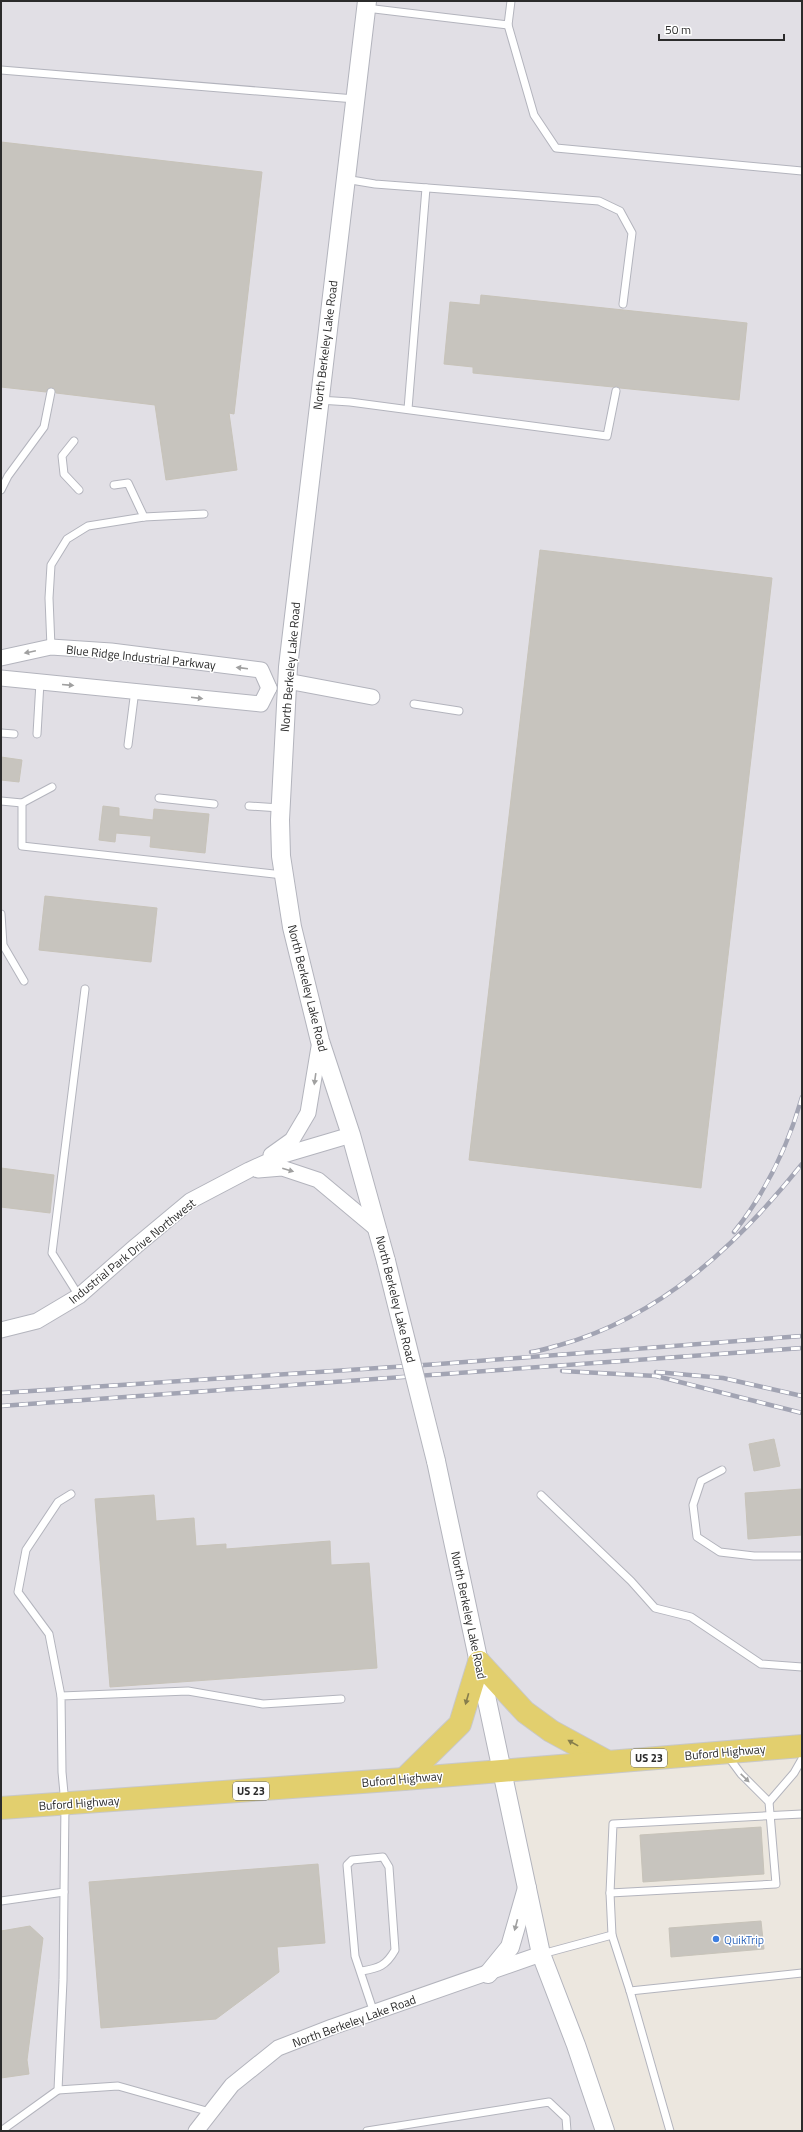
<svg xmlns="http://www.w3.org/2000/svg" width="803" height="2132" font-family="'Titillium Web',sans-serif">
<style>
.industrial{fill:#e1dfe5}
.building{fill:#c7c4be;stroke:#c7c3b9}
.lines{fill:none;stroke-linecap:round;stroke-linejoin:round}
.service-casing{stroke:#b3b4bd;stroke-width:9}
.minor-casing{stroke:#b3b4bd;stroke-width:17}
.tertiary-casing{stroke:#b3b4bd;stroke-width:20}
.primary-casing{stroke:#c8c8c8;stroke-width:24}
.service{stroke:#fff;stroke-width:7}
.minor{stroke:#fff;stroke-width:15}
.tertiary{stroke:#fff;stroke-width:18}
.primary{stroke:#e2cf6e;stroke-width:22}
.rail-casing{stroke:#a2a4b3;stroke-width:4.5}
.rail{stroke:#fff;stroke-width:3;stroke-dasharray:9;stroke-linecap:butt}
.tertiary-bridge-casing{stroke:#b3b4bd;stroke-width:20;stroke-linecap:butt}
.tertiary-bridge{stroke:#fff;stroke-width:18}
.oneway{fill:#a0a0a0}
.oneway2{fill:#867d4c}
.shop-dot{fill:#3f7fe0;stroke:#fff;stroke-width:1.5}
.labels{text-anchor:middle;dominant-baseline:central;stroke-width:3;stroke-linejoin:round;paint-order:stroke}
.shield{fill:#fff;stroke:#6b6b6b;stroke-width:1}
.shield-label{font-size:11px;font-weight:bold;fill:#2b2b2b}
.street-label{font-size:12px;fill:#2b2b2b;stroke:#fff}
.shop-label{font-size:12px;fill:#366cbe;stroke:#fff;text-anchor:start}
</style>
<rect width="100%" height="100%" fill="#ece7df"/>
<!-- industrial -->
<polygon class="industrial" points="1,1 802,1 802,1746 502,1770 541,1954 605,2131 1,2131"/>
<!-- building -->
<g class="building">
<polygon points="1,142 262,172 234,414 229,413 237,470 166,480 155,405 56,393 55,389 52,387 48,388 46,392 1,387"/>
<polygon points="481,295 747,323 739,400 620,388 617,386 613,387 473,373 473,367 444,364 450,302 480,305"/>
<polygon points="540,550 772,578 701,1188 469,1160"/>
<polygon points="1,757 22,760 19,782 1,780"/>
<polygon points="103,806 119,808 119,816 153,820 154,809 209,814 205,853 150,847 151,836 116,833 115,842 99,840"/>
<polygon points="45,896 157,908 151,962 39,950"/>
<polygon points="1,1168 54,1175 50,1213 1,1207"/>
<polygon points="774,1439 780,1466 754,1471 749,1444"/>
<polygon points="802,1489 802,1535 748,1539 745,1493"/>
<polygon points="154,1495 156,1521 194,1518 196,1546 226,1544 226,1549 330,1541 331,1565 369,1563 377,1668 110,1687 95,1499"/>
<polygon points="761,1827 764,1874 643,1882 640,1835"/>
<polygon points="318,1864 325,1943 277,1947 279,1972 216,2019 101,2028 89,1882"/>
<polygon points="761,1921 764,1949 671,1957 669,1928"/>
<polygon points="30,1926 43,1938 27,2060 29,2074 1,2078 1,1931"/>
</g>
<g class="lines">
<!-- service casing -->
<g class="service-casing">
<g id="service">
<polyline points="366,8 508,25 511,1"/>
<polyline points="508,25 534,115 556,148 802,171"/>
<polyline points="1,70 355,99"/>
<polyline points="345,179 375,184 599,201 620,211 632,233 623,304"/>
<polyline points="319,400 350,402 607,436 616,391"/>
<polyline points="408,409 426,188"/>
<polyline points="74,441 62,456 64,474 79,490"/>
<polyline points="114,485 128,483 144,517"/>
<polyline points="1,490 8,476 44,427 51,392"/>
<polyline points="51,647 49,598 51,565 67,539 88,526 144,517 204,514"/>
<polyline points="414,704 459,711"/>
<polyline points="1,733 14,734"/>
<polyline points="37,734 40,682"/>
<polyline points="128,745 135,690"/>
<polyline points="159,798 214,804"/>
<polyline points="1,801 22,803 52,787"/>
<polyline points="22,803 22,846 283,875"/>
<polyline points="249,806 280,808"/>
<polyline points="1,914 3,945 24,981"/>
<polyline points="79,1296 52,1253 85,989"/>
<polyline points="722,1470 701,1481 693,1505 697,1537 720,1552 754,1556 802,1556"/>
<polyline points="541,1495 631,1581 655,1608 691,1617 761,1664 802,1667"/>
<polyline points="61,1696 49,1634 18,1592 26,1550 58,1502 71,1494"/>
<polyline points="769,1802 794,1773 802,1759"/>
<polyline points="802,1814 613,1824 610,1893 612,1935 630,1991 802,1973"/>
<polyline points="610,1893 776,1884 769,1802 741,1774 727,1755"/>
<polyline points="1,1901 64,1892 65,1804 62,1772 61,1696 188,1691 263,1704 341,1699"/>
<polyline points="542,1954 612,1935"/>
<path d="M362 1971C379 1968 386 1966 395 1950L389 1867 383 1857 352 1860 347 1865 355 1956 374 2013"/>
<polyline points="630,1991 670,2131"/>
<polyline points="58,2090 118,2086 210,2112"/>
<polyline points="1,2131 58,2090 63,1980 64,1892"/>
<polyline points="367,2131 549,2102 566,2118 567,2131"/>
</g>
</g>
<!-- minor casing -->
<g class="minor-casing">
<g id="minor">
<polyline points="1,658 51,647 111,651 261,670 269,688"/>
<polyline points="1,678 261,704 269,688"/>
<polyline points="287,681 372,697"/>
<polyline points="271,1155 292,1140 308,1113 320,1041"/>
<polyline points="258,1170 282,1168 318,1180 379,1231"/>
<polyline points="1,1330 37,1321 79,1296 136,1246 190,1201 249,1170 280,1156 351,1135"/>
<polyline points="196,2131 232,2085 278,2048 332,2027 541,1954"/>
</g>
</g>
<!-- tertiary casing -->
<g class="tertiary-casing">
<g id="tertiary">
<polyline points="367,1 288,667 280,820 281,856 292,927 320,1041 351,1135 386,1261"/>
<polyline points="436,1461 541,1954 576,2045 605,2131"/>
<polyline points="488,1974 510,1947 527,1888"/>
</g>
</g>
<!-- primary casing -->
<g class="primary-casing">
<g id="primary">
<polyline points="479,1662 525,1712 551,1731 608,1762"/>
<polyline points="404,1779 460,1724 479,1662"/>
<polyline points="1,1808 404,1779 802,1746"/>
</g>
</g>
<!-- service -->
<use href="#service" class="service"/>
<!-- minor -->
<use href="#minor" class="minor"/>
<!-- tertiary -->
<use href="#tertiary" class="tertiary"/>
<!-- primary -->
<use href="#primary" class="primary"/>
<!-- rail casing -->
<g class="rail-casing">
<g id="rail">
<path d="M734 1232C766 1192 788 1146 802 1097"/>
<path d="M531 1352C541 1351 551 1347 560 1345 661 1317 738 1244 802 1164"/>
<polyline points="562,1371 656,1376 802,1413"/>
<polyline points="656,1372 723,1378 802,1396"/>
<polyline points="1,1393 439,1364 802,1336"/>
<polyline points="1,1406 802,1348"/>
</g>
</g>
<!-- rail -->
<use href="#rail" class="rail"/>
<!-- tertiary-bridge casing -->
<g class="tertiary-bridge-casing">
<polyline id="tertiary-bridge" points="386,1261 436,1461"/>
</g>
<!-- tertiary-bridge -->
<use href="#tertiary-bridge" class="tertiary-bridge"/>
</g>
<!-- one-way arrows -->
<defs><path id="oneway-solid" d="M-6-.8H1V-3.2L6.5 0L1 3.2V.8H-6Z"/></defs>
<g class="oneway">
<use href="#oneway-solid" transform="translate(30 652) rotate(168)"/>
<use href="#oneway-solid" transform="translate(242 668) rotate(-173)"/>
<use href="#oneway-solid" transform="translate(68 685) rotate(5)"/>
<use href="#oneway-solid" transform="translate(197 698) rotate(7)"/>
<use href="#oneway-solid" transform="translate(315 1079) rotate(98)"/>
<use href="#oneway-solid" transform="translate(288 1170) rotate(16)"/>
<use href="#oneway-solid" transform="translate(745 1778) rotate(44)"/>
<use href="#oneway-solid" transform="translate(516 1925) rotate(105)"/>
</g>
<g class="oneway2">
<use href="#oneway-solid" transform="translate(467 1699) rotate(106)"/>
<use href="#oneway-solid" transform="translate(573 1743) rotate(-151)"/>
</g>
<!-- markers -->
<circle class="shop-dot" cx="716" cy="1939" r="4"/>
<g class="labels">
<!-- shield labels -->
<g class="shield">
<rect x="631" y="1749" width="36" height="18" rx="3"/>
<rect x="233" y="1782" width="36" height="18" rx="3"/>
</g>
<g class="shield-label">
<text x="649" y="1758">US 23</text>
<text x="251" y="1791">US 23</text>
</g>
<!-- street labels -->
<g class="street-label">
<text transform="translate(325 345) rotate(-83)">North Berkeley Lake Road</text>
<text transform="translate(141 657) rotate(6)">Blue Ridge Industrial Parkway</text>
<text transform="translate(290 667) rotate(-85)">North Berkeley Lake Road</text>
<text transform="translate(308 988) rotate(76)">North Berkeley Lake Road</text>
<text transform="translate(132 1251) rotate(-39)">Industrial Park Drive Northwest</text>
<text transform="translate(396 1299) rotate(76)">North Berkeley Lake Road</text>
<text transform="translate(469 1615) rotate(78)">North Berkeley Lake Road</text>
<text transform="translate(725 1752) rotate(-5)">Buford Highway</text>
<text transform="translate(402 1779) rotate(-5)">Buford Highway</text>
<text transform="translate(79 1803) rotate(-4)">Buford Highway</text>
<text transform="translate(354 2021) rotate(-20)">North Berkeley Lake Road</text>
</g>
<!-- shop labels -->
<g class="shop-label">
<text x="724" y="1939">QuikTrip</text>
</g>
</g>
<!-- border -->
<rect width="803" height="2132" fill="none" stroke="#2b2b2b" stroke-width="4"/>
<!-- scale -->
<path d="M659 34v6h125v-6" fill="none" stroke="#2b2b2b" stroke-width="2"/>
<text x="665" y="34" font-size="12" fill="#2b2b2b" stroke="#ffffff" stroke-width="3" paint-order="stroke">50 m</text>
</svg>
